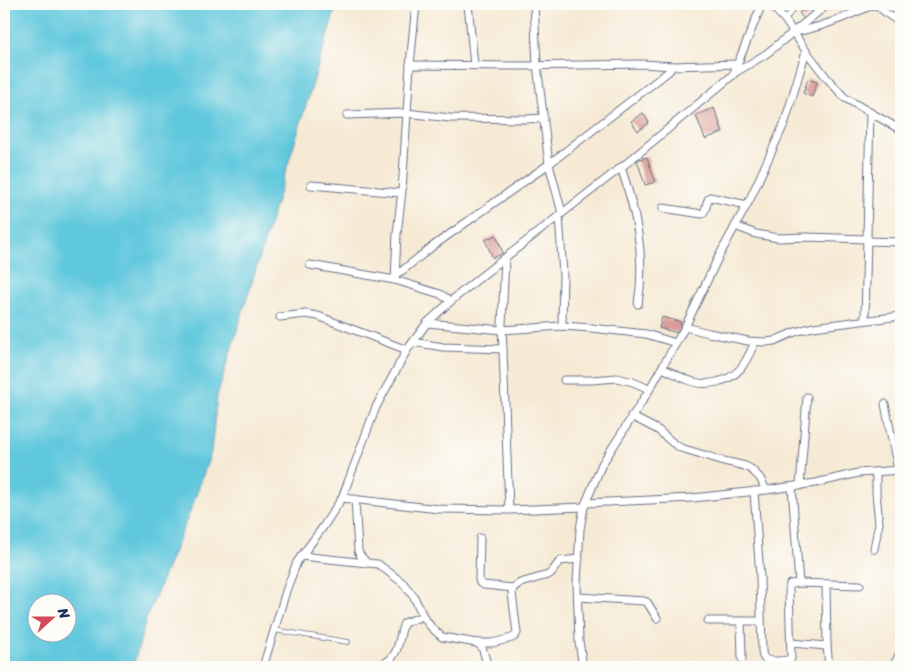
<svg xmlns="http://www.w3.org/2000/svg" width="905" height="671" font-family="Sriracha,sans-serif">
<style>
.water{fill:#60c8dd;stroke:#3e7c9e;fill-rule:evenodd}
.building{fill:#da9c96}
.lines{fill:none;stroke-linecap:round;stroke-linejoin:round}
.lane-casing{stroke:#687088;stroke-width:5.5}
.street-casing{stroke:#687088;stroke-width:9}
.lane{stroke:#fff;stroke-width:4}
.street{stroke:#fff;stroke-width:7}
</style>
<rect width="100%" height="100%" fill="#fdfcf7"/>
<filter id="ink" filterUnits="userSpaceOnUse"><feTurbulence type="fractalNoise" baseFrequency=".02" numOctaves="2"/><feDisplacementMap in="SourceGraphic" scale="10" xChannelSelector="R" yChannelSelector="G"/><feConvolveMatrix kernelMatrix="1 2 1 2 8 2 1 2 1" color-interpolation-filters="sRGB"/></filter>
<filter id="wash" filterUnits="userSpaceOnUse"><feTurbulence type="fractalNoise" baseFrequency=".0096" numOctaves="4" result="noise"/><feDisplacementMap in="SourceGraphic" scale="20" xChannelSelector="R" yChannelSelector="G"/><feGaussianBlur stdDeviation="1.12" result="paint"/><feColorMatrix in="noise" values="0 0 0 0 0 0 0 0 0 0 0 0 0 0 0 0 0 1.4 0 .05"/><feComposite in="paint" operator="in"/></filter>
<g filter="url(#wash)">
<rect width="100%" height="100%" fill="#f6ead5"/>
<!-- water -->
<path class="water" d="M4 4H337L217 396 211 452 192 507 146 619 133 667H4ZM38 604H68V634H38Z"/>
<g id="blocks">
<!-- building -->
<g class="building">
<polygon points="807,7 812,13 804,19 799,13"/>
<polygon points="808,79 817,82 812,97 803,93"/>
<polygon points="714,108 723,132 705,139 696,115"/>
<polygon points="643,113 649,123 638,131 631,121"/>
<polygon points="647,157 655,182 645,185 637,160"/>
<polygon points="496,235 503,253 493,258 485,240"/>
<polygon points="662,317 681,322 678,333 659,328"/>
</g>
</g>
</g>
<g filter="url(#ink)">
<use href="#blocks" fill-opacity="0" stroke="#687088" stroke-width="1"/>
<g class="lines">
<!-- lane casing -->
<g class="lane-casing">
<g id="lane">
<polyline points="785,20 797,4"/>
<polyline points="274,630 348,642"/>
</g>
</g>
<!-- street casing -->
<g class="street-casing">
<g id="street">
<polyline points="468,4 474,65"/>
<polyline points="534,4 537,65 549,164 562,213"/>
<polyline points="770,4 785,20 806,51 826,77 845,98 901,130"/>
<polyline points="876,4 886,13 901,23"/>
<path d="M794 32C822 28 849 15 875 4"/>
<polyline points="410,65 520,66 642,64 673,66 738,64"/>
<polyline points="733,74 766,54 828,4"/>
<polyline points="347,115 406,113 450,118 527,119 544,118"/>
<path d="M621 167C636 212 646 257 638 304"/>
<polyline points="311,185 401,193"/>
<path d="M663 208 702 214C708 210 705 201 710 197L747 205"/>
<polyline points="559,215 563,275 562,326"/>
<polyline points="735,226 756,234 778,238 806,237 868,239"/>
<polyline points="867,241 901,242"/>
<polyline points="505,258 502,324 509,510"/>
<polyline points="310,265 395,280 440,294 451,301"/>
<polyline points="396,274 403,270 433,246 549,164 668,72 673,66"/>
<polyline points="395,280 397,234 402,191 410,65 416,4"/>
<polyline points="280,317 306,314 318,316 407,350"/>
<polyline points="865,320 870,113"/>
<polyline points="427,323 502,330 562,326 591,328 646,334 676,343"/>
<polyline points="685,327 709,333 748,341 766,342 774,341 795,332 813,327 901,316"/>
<polyline points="413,342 443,347 503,349"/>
<path d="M662 368C672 372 683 379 694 382 701 384 709 384 717 382 740 377 746 362 755 342"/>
<polyline points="564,380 592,380 617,378 633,382 649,389"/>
<polyline points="885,404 898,470"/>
<polyline points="631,416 658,430 673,443 681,448 724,461 745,466 751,469 760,478 766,490"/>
<polyline points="800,486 807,397"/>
<polyline points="792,487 799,583"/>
<path d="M754 491 760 577 762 651C762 654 762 656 765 659 770 662 787 661 791 659L789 588 790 584 799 583 860 585"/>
<polyline points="342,498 439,509 509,510 584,507"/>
<polyline points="355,499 358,551 360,555 367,563 378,564 403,583 414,597 423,616 431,627 442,637 477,643 492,643 512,638 515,636 517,633 512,593 513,588 520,583 548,575 551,573 560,561 579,559"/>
<polyline points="586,503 693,498 766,490 816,483 858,473 901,470"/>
<polyline points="480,538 479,580 480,583 484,585 513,588"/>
<polyline points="874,549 879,523 876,493 876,472"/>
<polyline points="301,556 367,563"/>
<polyline points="826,584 827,646 829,667"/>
<polyline points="578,597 644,601 647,602 657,618"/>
<polyline points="708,621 761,621"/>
<polyline points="741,621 742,659"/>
<polyline points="477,643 482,647 488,667"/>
<polyline points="791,643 827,646"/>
<polyline points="637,666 645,667"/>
<polyline points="263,667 287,588 297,562 323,527 342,498 376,407 407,350 427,323 451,301 479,278 628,162 733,75 762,4"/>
<path d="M373 667C378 665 384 664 388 661 400 653 399 634 404 623L423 616"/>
<polyline points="583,667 579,641 577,583 580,529 584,507 602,464 648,392 676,343 685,327 718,258 750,199 785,122 806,51"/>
<polyline points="893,667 901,651"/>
</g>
</g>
<!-- lane -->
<use href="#lane" class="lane"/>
<!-- street -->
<use href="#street" class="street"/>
</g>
</g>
<!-- margin -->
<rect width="905" height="671" fill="none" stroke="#fdfcf7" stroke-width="20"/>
<!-- north arrow -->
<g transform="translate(52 618) rotate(69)"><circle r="24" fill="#fdfcf7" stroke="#a3aaba"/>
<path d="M0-4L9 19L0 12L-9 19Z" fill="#d1495b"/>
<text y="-8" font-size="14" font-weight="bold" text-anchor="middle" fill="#1b2f5e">N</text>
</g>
</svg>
